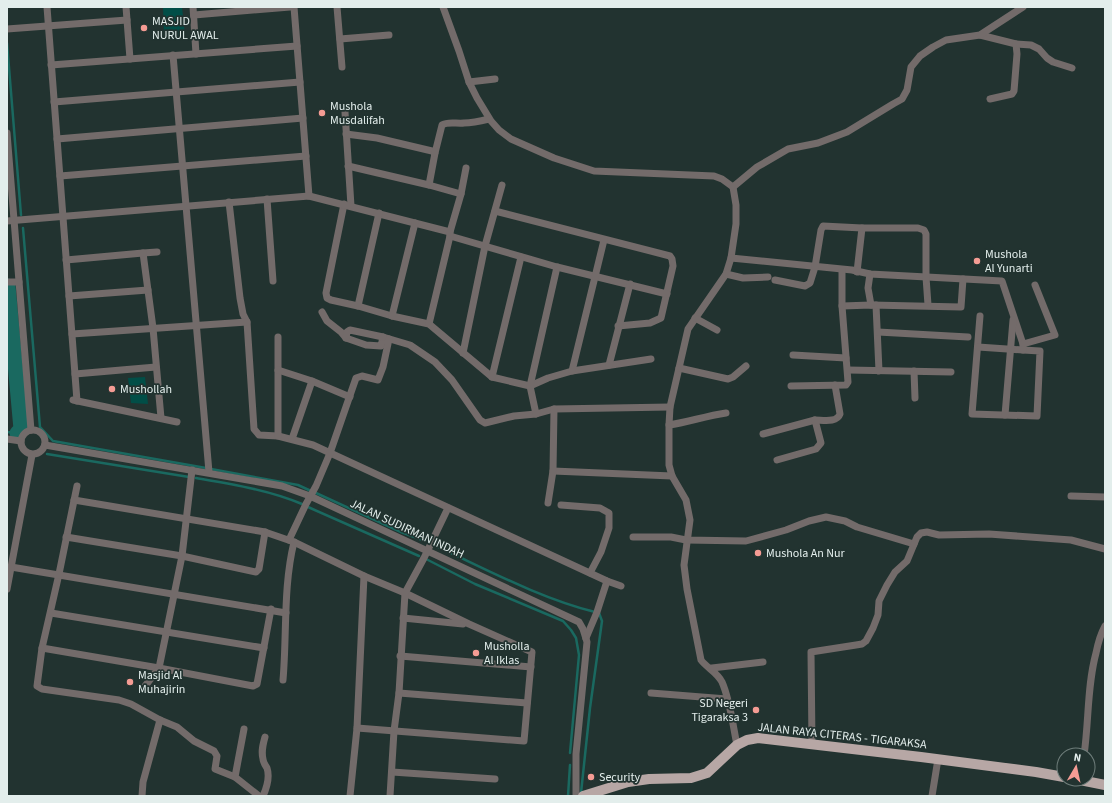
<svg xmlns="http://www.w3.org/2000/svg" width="1112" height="803" font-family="'Source Sans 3',sans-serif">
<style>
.green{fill:#014e47}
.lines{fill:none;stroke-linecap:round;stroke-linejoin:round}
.stream{stroke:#1a6960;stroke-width:2.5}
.river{stroke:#1a6960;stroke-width:15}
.minor{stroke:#736b6a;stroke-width:7}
.primary{stroke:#b7a7a5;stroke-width:10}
.poi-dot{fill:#f59c94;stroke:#223330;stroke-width:1.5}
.labels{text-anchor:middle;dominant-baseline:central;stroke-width:3.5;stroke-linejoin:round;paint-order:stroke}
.poi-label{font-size:12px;fill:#e3eeec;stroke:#223330;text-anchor:start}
.street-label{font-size:12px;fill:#e3eeec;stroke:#223330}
</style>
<rect width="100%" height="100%" fill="#223330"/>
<!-- green -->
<g class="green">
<polygon points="163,7 182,7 185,35 164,36"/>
<polygon points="145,377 148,404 131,403 128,378"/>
</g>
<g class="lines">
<!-- stream -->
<g class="stream">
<polyline points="7,43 21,215"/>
<polyline points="23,228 40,427 53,441 206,468"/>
<polyline points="7,432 17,433"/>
<polyline points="47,454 189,477"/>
<polyline points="211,469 298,485 311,491"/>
<path d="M196 478C231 484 269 490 302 504"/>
<polyline points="316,493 401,532 425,541"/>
<polyline points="308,507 419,556"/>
<path d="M434 545C486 569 539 598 595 612"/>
<polyline points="426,559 475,584 563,621 571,630 576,638 579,655 570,753"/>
<polyline points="581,793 590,708 602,621 599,613"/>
<polyline points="568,796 570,765"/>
</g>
<!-- river -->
<polyline class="river" points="8,286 21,429 17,433"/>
<!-- minor -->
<g class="minor">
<polyline points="47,7 77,401"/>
<polyline points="126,7 130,59"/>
<polyline points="193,7 196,54"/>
<polyline points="294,7 309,196"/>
<polyline points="337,7 342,67"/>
<path d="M443 7 459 51 469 82 477 98 491 121 499 130 511 139 554 158 594 171 714 176 722 179 733 187 736 205V224L731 258 726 274 688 329 670 407 669 425V465L672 476 686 500 690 520 684 565 687 589 701 660C707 668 717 672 722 682 730 700 733 726 737 745"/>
<polyline points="194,15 290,7"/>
<polyline points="7,29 127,20"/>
<polyline points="980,35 1016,44 1017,54 1014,91 1012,94 990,99"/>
<polyline points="340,39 389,35"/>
<polyline points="1016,44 1031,45 1039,49 1047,58 1053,62 1072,68"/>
<polyline points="173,55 209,472"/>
<polyline points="51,65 297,46"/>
<polyline points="469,82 495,79"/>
<polyline points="54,102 300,82"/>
<polyline points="345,112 351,206"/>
<polyline points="7,133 31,430"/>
<polyline points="346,134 377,138 432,151 435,153 429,185"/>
<polyline points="57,139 303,118"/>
<path d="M435 153 442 125C448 121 457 124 464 123 473 123 481 121 489 119"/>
<polyline points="348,166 429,185 461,194"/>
<polyline points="60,176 306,156"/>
<polyline points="733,187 757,167 788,149 818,143 847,132 893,104 902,99 907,90 911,67 920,56 933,47 946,40 980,35 1023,7"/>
<polyline points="267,199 273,281"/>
<polyline points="229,202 240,298 243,314 247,322 254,429 259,435 278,436 313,445 607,581 621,586"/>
<polyline points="344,204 326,293 327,298 331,300 358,306 392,316 429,324 492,377 530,386 548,378 572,371 651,359"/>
<polyline points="495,211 670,256 672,259 673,266 661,318 650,323 618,326"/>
<polyline points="7,221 309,196 450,232"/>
<polyline points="450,236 557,267 667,294"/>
<polyline points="157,252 143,253 153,328 161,418"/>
<polyline points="731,258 852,270 870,274 1002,281 1023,344 1023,350 1040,351 1037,416 972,414 980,316"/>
<polyline points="66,260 143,253"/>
<polyline points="857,272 862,228"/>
<polyline points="726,274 743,278 768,277"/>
<polyline points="870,274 868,288 871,305"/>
<polyline points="775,280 805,286 810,283 815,267 821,230 823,226 862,228 918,228 924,230 926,234 926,277 928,305"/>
<polyline points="7,282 19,282"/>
<polyline points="69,296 148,290"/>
<polyline points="876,305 879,371"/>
<polyline points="358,306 379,213"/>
<polyline points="842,306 871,305 961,307 963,279"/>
<polyline points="322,312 327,321 341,332 346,338 366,345 381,346 383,337 410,345 435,362 452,380 480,420 485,423 514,416 536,414 554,409 670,407"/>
<polyline points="392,316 415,223"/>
<polyline points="695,318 717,330"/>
<polyline points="429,324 450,236 450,232 461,194 466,168"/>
<polyline points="878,332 968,337"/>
<polyline points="72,334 247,322"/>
<polyline points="278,337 278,436"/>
<polyline points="346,338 347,332 350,330 383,337"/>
<polyline points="1023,344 1055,335 1035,285"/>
<polyline points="978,347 1023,350"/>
<polyline points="463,353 485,246 502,185"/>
<polyline points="793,355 846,358"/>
<polyline points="609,365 630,284"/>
<polyline points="679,368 728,379 733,377 746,366"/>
<polyline points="278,370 312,381 350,397"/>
<polyline points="848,370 951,372"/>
<polyline points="572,371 604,240"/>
<polyline points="914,371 915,398"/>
<polyline points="75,374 156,367"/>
<polyline points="492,377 521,257"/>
<polyline points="791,386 846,385 848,382 842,306 842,270"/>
<polyline points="73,400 177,422"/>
<polyline points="536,414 530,386 557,267"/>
<polyline points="1005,415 1013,320"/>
<path d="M669 425C688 422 706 416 726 413"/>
<circle cx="33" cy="442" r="12"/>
<polyline points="763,434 815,420"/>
<polyline points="7,439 21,441"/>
<polyline points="292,439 312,381"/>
<polyline points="45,445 282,486 310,496 579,622 583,629 587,642 576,754 576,796"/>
<path d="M777 460 816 449 821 443 815 420C823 420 837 423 840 414L835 385"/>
<polyline points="553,471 672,476"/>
<polyline points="77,486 59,574 42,648 37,686 42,689 119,700 131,704 160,720 177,727 194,741 214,751 217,756 215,769 235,777"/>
<polyline points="1071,496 1105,497"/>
<polyline points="74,500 265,532 294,542 364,576 405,593 469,624 532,652 524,741 357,728"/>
<polyline points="548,503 553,471 554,409"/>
<polyline points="561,505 600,508 609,513 609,528 601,552 590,573"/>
<polyline points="66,537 182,556 256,572 259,569 265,532"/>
<polyline points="633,537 671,537 686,540 746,541 786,530 809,521 826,517 845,521 857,527 914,544"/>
<polyline points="289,540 306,504 316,486 330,453 356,378 362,376 378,380 383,367 389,339"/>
<polyline points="11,567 286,613"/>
<polyline points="7,589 32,455"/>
<polyline points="51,613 264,648"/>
<polyline points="403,618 463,624"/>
<polyline points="586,638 597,612 607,581"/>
<polyline points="42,648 159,668 253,686 257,684 271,609"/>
<polyline points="400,656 531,667"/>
<polyline points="712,668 763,662"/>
<path d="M283 680C287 634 283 587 294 542"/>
<polyline points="142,690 159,668 182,556 192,470"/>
<polyline points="399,693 527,703"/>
<polyline points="651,693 727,699"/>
<polyline points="244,729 235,777 259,796"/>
<polyline points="812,744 811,652 856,645 862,644 866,641 873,628 878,615 879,601 887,585 895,572 907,561 917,537 921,533 927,532 939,535 989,534 1071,540 1105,549"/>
<path d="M1084 755C1089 721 1087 686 1096 653 1098 643 1100 635 1105 626"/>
<polyline points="392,772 495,779"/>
<polyline points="142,796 143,782 160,720"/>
<path d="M263 796C267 787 270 777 267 768 265 765 263 762 263 759 261 751 263 744 265 737"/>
<polyline points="350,796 357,728 364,576"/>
<polyline points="390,796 394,731 399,693 405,593 424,558 448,508"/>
<polyline points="932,796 938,759"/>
</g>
<!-- primary -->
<g class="primary">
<polyline points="1075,779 1105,785"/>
<polyline points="583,796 628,782 649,779 691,778 707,773 737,745 747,740 758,738 921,757 1036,772 1064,777"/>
</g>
</g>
<!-- markers -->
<g class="poi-dot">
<circle cx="144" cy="28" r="4"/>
<circle cx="322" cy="113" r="4"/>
<circle cx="977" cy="261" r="4"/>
<circle cx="112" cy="389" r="4"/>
<circle cx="758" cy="553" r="4"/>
<circle cx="476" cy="653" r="4"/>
<circle cx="130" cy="682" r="4"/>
<circle cx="756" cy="710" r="4"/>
<circle cx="591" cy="777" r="4"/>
</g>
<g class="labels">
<!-- poi labels -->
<g class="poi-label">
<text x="152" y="21">MASJID<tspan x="152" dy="14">NURUL AWAL</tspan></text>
<text x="330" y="106">Mushola<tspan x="330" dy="14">Musdalifah</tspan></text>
<text x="985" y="254">Mushola<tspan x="985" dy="14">Al Yunarti</tspan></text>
<text x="120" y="389">Mushollah</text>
<text x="766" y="553">Mushola An Nur</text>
<text x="484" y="646">Musholla<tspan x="484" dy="14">Al Iklas</tspan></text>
<text x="138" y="675">Masjid Al<tspan x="138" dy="14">Muhajirin</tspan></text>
<text x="748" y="703" text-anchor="end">SD Negeri<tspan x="748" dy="14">Tigaraksa 3</tspan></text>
<text x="599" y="777">Security</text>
</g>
<!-- street labels -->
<g class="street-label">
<text transform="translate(407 529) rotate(25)">JALAN SUDIRMAN INDAH</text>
<text transform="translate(842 736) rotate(6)">JALAN RAYA CITERAS - TIGARAKSA</text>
</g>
</g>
<!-- border -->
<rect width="1112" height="803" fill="none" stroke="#e3eeec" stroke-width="16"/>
<!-- north arrow -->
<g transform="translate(1076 767) rotate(9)"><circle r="19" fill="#223330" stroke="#6f7e7b"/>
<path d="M0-3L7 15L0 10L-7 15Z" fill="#f59c94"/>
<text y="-6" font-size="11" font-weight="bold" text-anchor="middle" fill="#e3eeec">N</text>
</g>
</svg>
